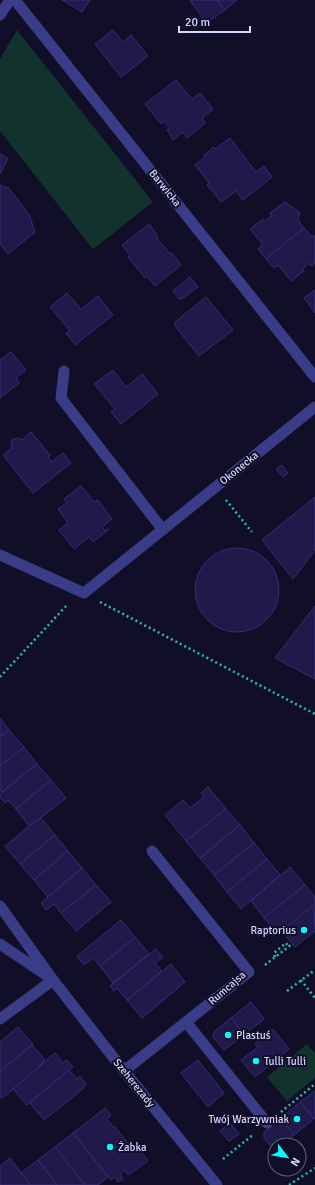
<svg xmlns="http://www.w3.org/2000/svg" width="315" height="1185" font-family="Signika,sans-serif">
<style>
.green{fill:#12322e}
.building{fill:#201a4a;stroke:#342c76}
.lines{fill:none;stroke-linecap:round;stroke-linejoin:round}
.path{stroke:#2cbda8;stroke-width:2.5;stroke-dasharray:2 3;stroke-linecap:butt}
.service{stroke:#393d88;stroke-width:11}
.minor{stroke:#393d88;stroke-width:11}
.poi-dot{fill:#02fcff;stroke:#110f28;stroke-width:1.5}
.labels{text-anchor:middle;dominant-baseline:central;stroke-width:4;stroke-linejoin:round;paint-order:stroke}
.street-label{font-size:11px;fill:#d7d6ff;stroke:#110f28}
.poi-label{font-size:11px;fill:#d7d6ff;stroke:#110f28;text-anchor:start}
</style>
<rect width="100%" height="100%" fill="#110f28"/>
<!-- green -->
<g class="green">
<polygon points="17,30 153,202 93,249 0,131 0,59"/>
<polygon points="307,1044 315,1053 315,1078 287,1101 267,1077"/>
</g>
<!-- building -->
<g class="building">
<polygon points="62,0 90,0 82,12"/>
<polygon points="191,0 217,0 225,10 207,23 190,1"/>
<polygon points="217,0 237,0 225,10"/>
<polygon points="113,30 123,42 131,35 148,56 121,77 95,44"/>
<polygon points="176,80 192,99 200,93 213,109 202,118 205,123 187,138 183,132 173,140 167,130 170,128 164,121 161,124 145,104"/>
<polygon points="230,138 256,172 264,166 272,177 243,200 236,191 221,202 207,185 209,183 195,165 205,157 204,155 214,147 215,149"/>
<polygon points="0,154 8,158 0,174"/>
<polygon points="0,185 7,188 8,187 30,216 30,217 35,232 8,254 0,244"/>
<polygon points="285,202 300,213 298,220 304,228 266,259 258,249 263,245 250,229 263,219 264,221 272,216 270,213"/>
<polygon points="149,224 158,236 156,237 170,254 172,253 181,265 155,286 147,276 145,278 128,257 130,255 122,245"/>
<polygon points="304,228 311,236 315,236 315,263 311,266 309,263 302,269 304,271 291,281 278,265 274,268 266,259"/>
<polygon points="190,277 198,287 183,298 179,299 173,291"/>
<polygon points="315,290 315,313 304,298"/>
<polygon points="67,293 81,309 98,296 113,315 75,345 66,333 70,331 50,307"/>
<polygon points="206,297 233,330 199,356 175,326 175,322"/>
<polygon points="11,352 26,370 16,378 19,383 0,398 0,360"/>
<polygon points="113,370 126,387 142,374 158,394 121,424 111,412 115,409 94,384"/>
<polygon points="31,432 50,455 48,457 52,462 63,453 71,463 33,493 3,455 12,448 11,443 12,440 18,438 22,440"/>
<polygon points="282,465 288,473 283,477 276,469"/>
<polygon points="81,486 94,502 98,500 112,519 102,527 105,531 108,529 108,530 93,542 89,537 74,549 59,530 68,523 58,509 67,503 64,499"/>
<polygon points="315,497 315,550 293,579 262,540"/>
<circle cx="237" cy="590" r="42"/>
<polygon points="315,606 315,679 275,658"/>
<polygon points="0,718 9,730 0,737"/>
<polygon points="9,730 24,747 0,766 0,737"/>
<polygon points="24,747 37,764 2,792 0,790 0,766"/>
<polygon points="37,764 51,780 16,809 8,800 5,803 0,797 0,794"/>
<polygon points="51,780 66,798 38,820 29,826 16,809"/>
<polygon points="208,787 226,809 186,841 165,815 183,800 190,808 204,797 201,793"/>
<polygon points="226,809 240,825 200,858 186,841"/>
<polygon points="41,818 55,835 20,864 5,846 33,823"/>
<polygon points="240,825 254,843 214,875 200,858"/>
<polygon points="55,835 68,851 34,880 20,864"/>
<polygon points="254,843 267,859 227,892 214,875"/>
<polygon points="68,851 82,868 48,897 34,880"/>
<polygon points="267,859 280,875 241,909 227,892"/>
<polygon points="290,867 305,885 264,918 251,901"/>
<polygon points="82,868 96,885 61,913 54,904 46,910 41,903"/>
<polygon points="96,885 111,902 76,931 61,913"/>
<polygon points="305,885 315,897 315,905 279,935 264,918"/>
<polygon points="314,905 315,931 295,947 282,931"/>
<polygon points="121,920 135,937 100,966 93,958 84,965 77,956"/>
<polygon points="135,937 149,954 113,983 100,966"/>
<polygon points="156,949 163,957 155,963 162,971 127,1000 117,988 114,991 110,986"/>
<polygon points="171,964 185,982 142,1018 127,1000"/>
<polygon points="251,1002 264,1019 244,1035 231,1018"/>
<polygon points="231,1018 244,1035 224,1050 213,1037 214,1032"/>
<polygon points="18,1027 33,1044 0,1071 0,1042"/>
<polygon points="273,1029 289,1049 255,1077 241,1060 258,1047 255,1044"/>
<polygon points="32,1045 45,1060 24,1081 2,1098 0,1096 0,1071"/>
<polygon points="55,1053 63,1063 67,1060 73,1067 27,1105 13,1089"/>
<polygon points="198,1060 224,1093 208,1107 181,1073"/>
<polygon points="69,1070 77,1079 80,1076 86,1084 83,1087 84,1088 44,1120 30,1103"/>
<polygon points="315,1091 315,1118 314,1119 300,1102"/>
<polygon points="300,1102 314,1119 294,1135 281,1118"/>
<polygon points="105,1108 111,1115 107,1119 114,1128 115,1127 133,1150 137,1147 148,1161 128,1175 125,1170 120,1174 123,1179 118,1182 115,1177 111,1180 73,1133"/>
<polygon points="281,1118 294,1135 282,1145 275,1145 275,1151 264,1138 264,1132"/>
<polygon points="230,1123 239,1134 229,1141 220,1131"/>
<polygon points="73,1133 108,1177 98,1185 85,1185 55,1147"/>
<polygon points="55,1147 85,1185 57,1185 38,1160"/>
<polygon points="10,1158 21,1173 31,1185 1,1185 0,1184 0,1166"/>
<polygon points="38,1160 57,1185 31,1185 21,1173"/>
</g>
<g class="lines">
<!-- path -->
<g class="path">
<polyline points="226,500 252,532"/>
<polyline points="100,602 315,714"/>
<polyline points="0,677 67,605"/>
<polyline points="275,957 274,953 286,943 289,947"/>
<polyline points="265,965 292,944"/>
<polyline points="301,980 315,998"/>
<polyline points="287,991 315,970"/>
<polyline points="281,1112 315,1084"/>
<polyline points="223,1159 254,1134"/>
<polyline points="289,1185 315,1168"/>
</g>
<!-- service -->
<polyline class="service" points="186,1022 267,1123"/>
<!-- minor -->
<g class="minor">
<polyline points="15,0 315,377"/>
<polyline points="0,15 10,0"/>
<polyline points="64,371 61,398 163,530"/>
<polyline points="0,555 84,593 315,407"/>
<polyline points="0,906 53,980 124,1071 217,1185"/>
<polyline points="0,944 46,975"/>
<polyline points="0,1019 53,980"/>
<polyline points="124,1071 249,972 152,851"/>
</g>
</g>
<!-- markers -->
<g class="poi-dot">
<circle cx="304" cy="930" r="4"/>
<circle cx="228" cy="1035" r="4"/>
<circle cx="256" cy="1061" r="4"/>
<circle cx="297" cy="1119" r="4"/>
<circle cx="110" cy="1147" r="4"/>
</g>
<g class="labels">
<!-- street labels -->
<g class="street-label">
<text transform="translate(165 188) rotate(51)">Barwicka</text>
<text transform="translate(239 468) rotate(-39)">Okonecka</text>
<text transform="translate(227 988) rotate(-41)">Rumcajsa</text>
<text transform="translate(134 1083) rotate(51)">Szeherezady</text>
</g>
<!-- poi labels -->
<g class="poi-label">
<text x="296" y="930" text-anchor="end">Raptorius</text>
<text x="236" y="1035">Plastuś</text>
<text x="264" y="1061">Tulli Tulli</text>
<text x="289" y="1119" text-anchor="end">Twój Warzywniak</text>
<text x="118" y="1147">Żabka</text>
</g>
</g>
<!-- north arrow -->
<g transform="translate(287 1157) rotate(121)"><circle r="19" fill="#110f28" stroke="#605f7e"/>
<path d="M0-3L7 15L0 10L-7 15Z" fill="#02fcff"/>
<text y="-6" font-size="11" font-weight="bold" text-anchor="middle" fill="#d7d6ff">N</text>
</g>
<!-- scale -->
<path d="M179 26v6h71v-6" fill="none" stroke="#d7d6ff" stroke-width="2"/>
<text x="185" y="26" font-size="12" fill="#d7d6ff" stroke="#110f28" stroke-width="3" paint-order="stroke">20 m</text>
</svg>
